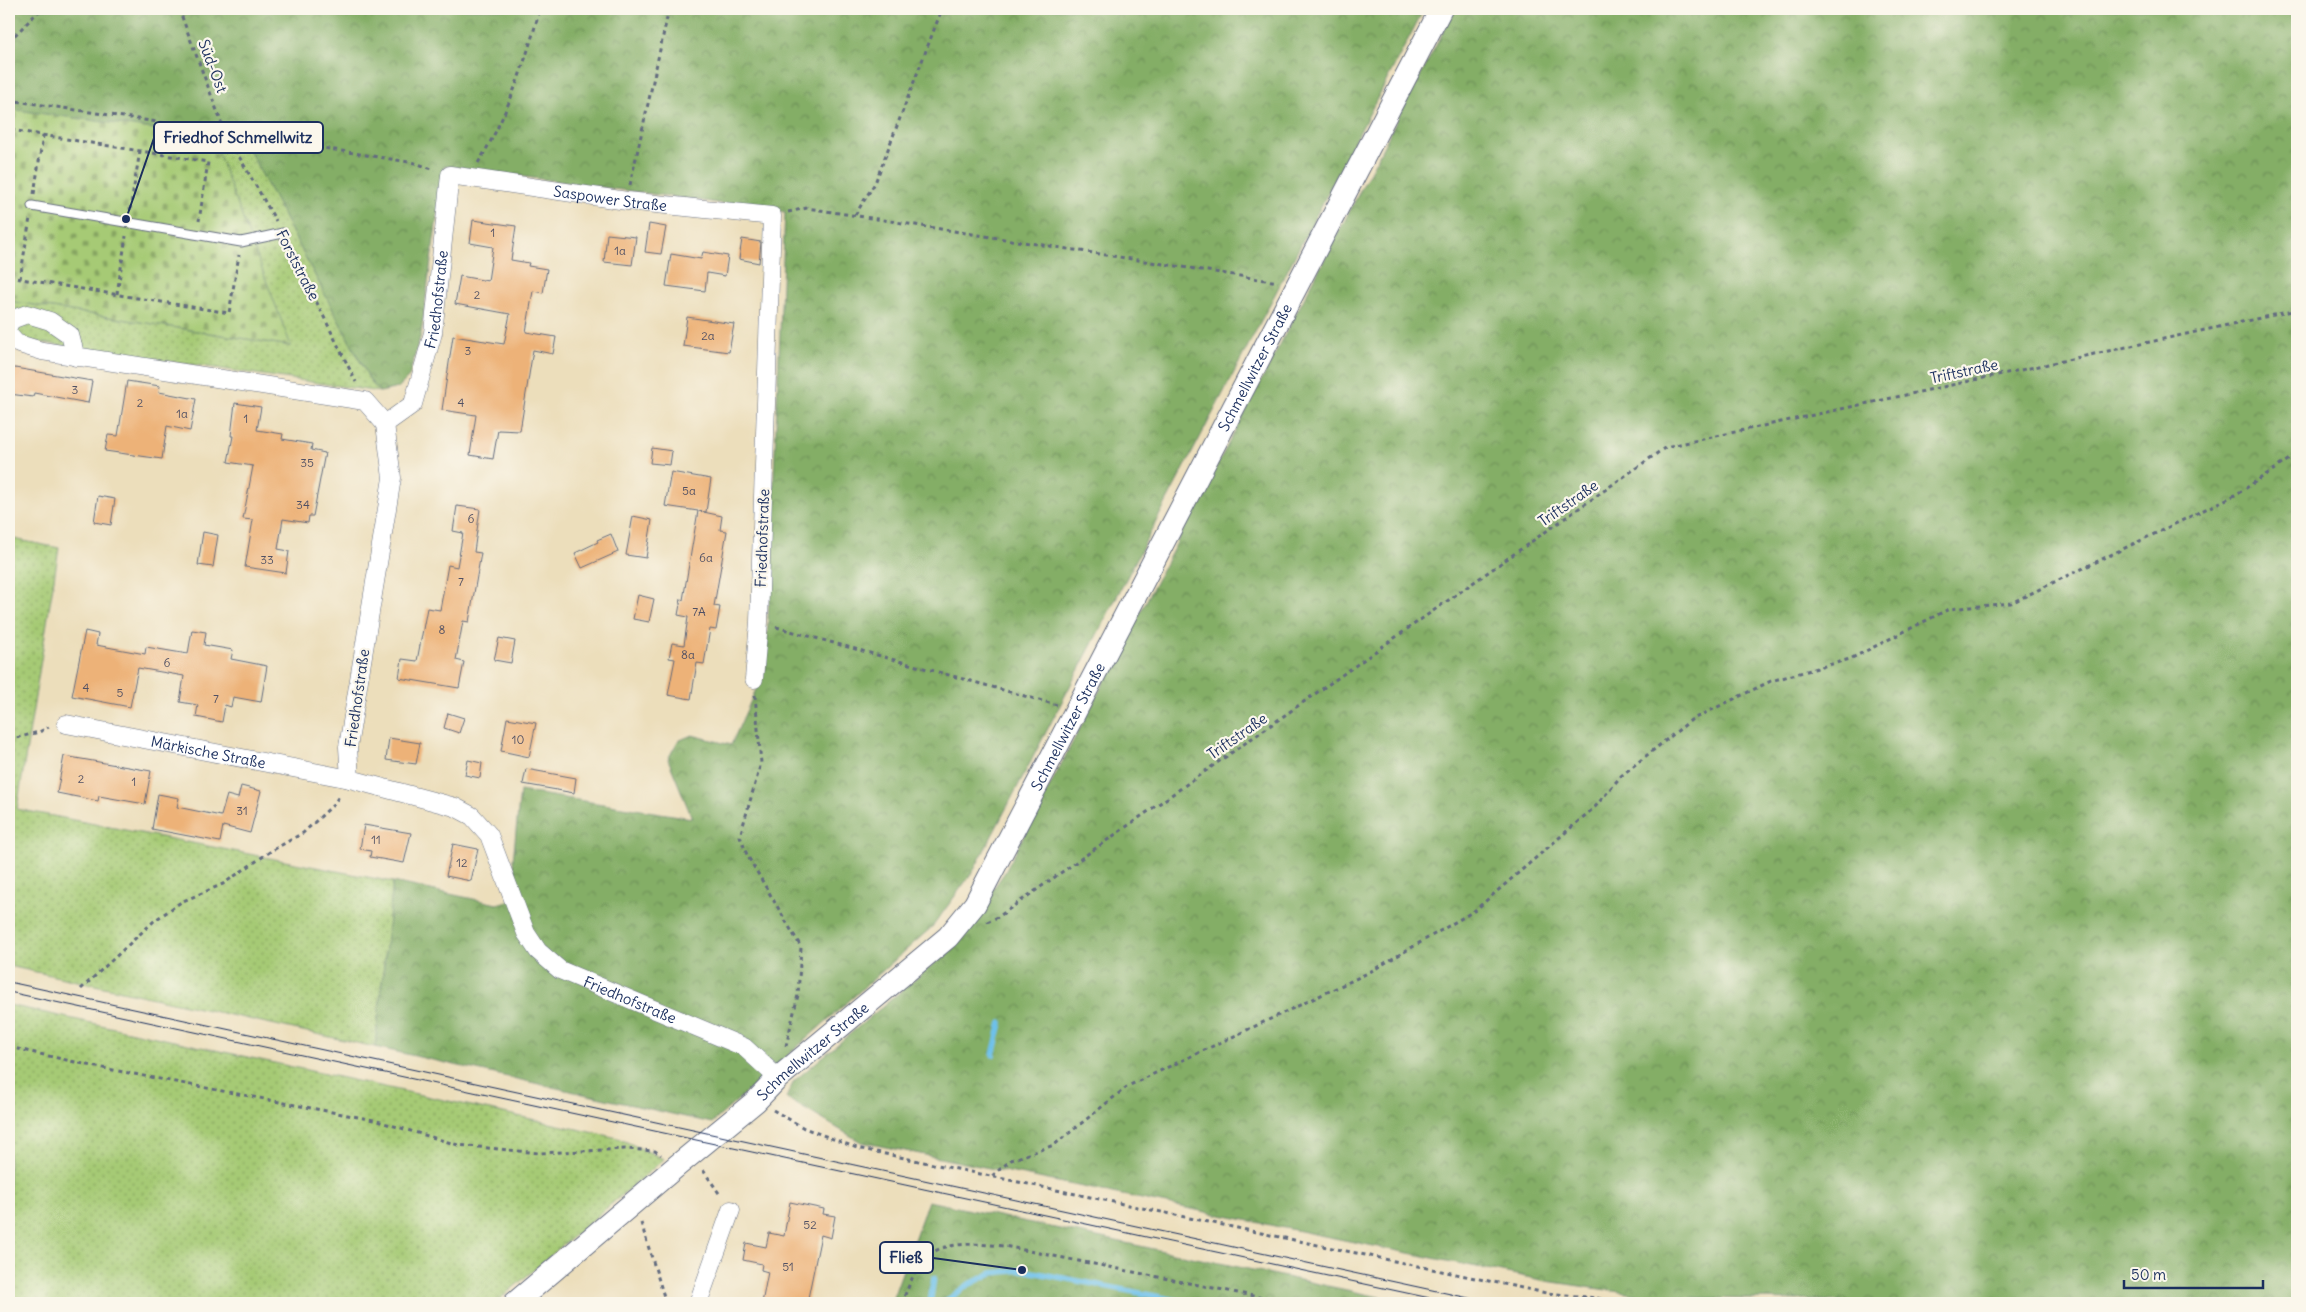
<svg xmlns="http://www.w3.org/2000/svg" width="2306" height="1312" font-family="Delius,sans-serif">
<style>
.grass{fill:url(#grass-dots);stroke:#607c69}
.forest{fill:url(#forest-crowns);stroke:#506e62}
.cemetery{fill:url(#cemetery-stones);stroke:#607c69}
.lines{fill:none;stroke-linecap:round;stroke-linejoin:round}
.stream{stroke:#6ec1ea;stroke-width:5.5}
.building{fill:#edb278}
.service-casing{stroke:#646c7f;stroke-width:11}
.minor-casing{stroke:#646c7f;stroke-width:19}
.tertiary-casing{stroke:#646c7f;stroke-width:24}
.path{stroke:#646c7f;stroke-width:3;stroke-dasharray:4 4;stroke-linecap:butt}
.service{stroke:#fff;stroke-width:9}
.minor{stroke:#fff;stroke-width:18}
.tertiary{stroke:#fff;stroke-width:22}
.tram{stroke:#1b2f5e;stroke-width:1}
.labels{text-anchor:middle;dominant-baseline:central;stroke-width:4.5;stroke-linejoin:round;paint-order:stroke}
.number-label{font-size:12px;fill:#505064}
.street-label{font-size:15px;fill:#1b2f5e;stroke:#fbf7ec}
.leader{fill:none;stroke:#1b2f5e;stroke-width:2}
.callout-dot{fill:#1b2f5e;stroke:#fbf7ec;stroke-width:2}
.callout{fill:#fbf7ec;stroke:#1b2f5e;stroke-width:2}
.callout-label{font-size:16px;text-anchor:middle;font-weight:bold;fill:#1b2f5e}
</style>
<defs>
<pattern id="grass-dots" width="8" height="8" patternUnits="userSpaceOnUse" patternTransform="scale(1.25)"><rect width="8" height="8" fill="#a6ca74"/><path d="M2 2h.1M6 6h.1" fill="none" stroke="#86a462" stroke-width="1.8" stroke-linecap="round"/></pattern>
<pattern id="forest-crowns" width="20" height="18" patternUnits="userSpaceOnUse" patternTransform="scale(1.25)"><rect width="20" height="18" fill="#84ae66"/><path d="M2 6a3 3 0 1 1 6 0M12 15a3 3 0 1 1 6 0" fill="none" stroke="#6b8e57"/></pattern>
<pattern id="cemetery-stones" width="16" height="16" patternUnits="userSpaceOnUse" patternTransform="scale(1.25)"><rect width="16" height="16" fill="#a6ca74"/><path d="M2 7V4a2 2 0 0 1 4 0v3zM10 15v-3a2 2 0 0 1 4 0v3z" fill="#86a462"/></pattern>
</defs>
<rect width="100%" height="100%" fill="#fbf7ec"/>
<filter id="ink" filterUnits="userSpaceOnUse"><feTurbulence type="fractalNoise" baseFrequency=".02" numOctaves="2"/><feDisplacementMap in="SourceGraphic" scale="10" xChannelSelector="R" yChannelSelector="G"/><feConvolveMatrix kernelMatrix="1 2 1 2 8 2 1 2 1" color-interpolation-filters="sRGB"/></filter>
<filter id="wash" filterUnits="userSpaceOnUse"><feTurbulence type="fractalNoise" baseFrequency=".0096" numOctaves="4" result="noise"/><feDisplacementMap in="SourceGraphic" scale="20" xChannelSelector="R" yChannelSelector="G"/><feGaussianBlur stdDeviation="1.12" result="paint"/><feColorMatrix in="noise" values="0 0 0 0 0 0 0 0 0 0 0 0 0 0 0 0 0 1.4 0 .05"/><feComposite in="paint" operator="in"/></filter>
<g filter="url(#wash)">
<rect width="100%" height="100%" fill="#ecdebb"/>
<!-- grass -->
<g class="grass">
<polygon points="212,137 247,146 371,382 380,392 9,338 9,301 290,346"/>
<polygon points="9,538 59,548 17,809 393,882 375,1047 9,966"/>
<polygon points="9,1005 618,1138 664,1159 495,1303 9,1303"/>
</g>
<!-- forest -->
<g class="forest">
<polygon points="9,9 1424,9 974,870 933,926 712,1123 375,1047 393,882 497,904 518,898 513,861 520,791 692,818 668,759 678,741 692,735 731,745 766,667 785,212 444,166 421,334 409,377 398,388 380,392 371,382 247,146 212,137 9,109"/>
<polygon points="1455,9 2297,9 2297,1303 1843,1303 1842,1301 1654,1297 1546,1281 861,1142 786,1098 794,1081 950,950 1005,872"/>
<polygon points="928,1201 1408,1303 891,1303"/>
</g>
<!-- cemetery -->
<polygon class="cemetery" points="9,109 212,137 291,346 9,301"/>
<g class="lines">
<!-- stream -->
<g class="stream">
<polyline points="993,1055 1001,1023"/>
<polyline points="930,1303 934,1278"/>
<polyline points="943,1303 968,1285 992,1273 1022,1270 1191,1303"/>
</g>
</g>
<g id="blocks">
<!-- building -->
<g class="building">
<polygon points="473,220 516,226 511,260 529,263 528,266 547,269 543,293 533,291 526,332 556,337 553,354 533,350 520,431 498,430 493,459 470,455 476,415 442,410 453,336 504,344 510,314 455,304 460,276 488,281 493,247 470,243"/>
<polygon points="649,224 666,227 661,254 645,252"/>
<polygon points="607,234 636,237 632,265 604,262"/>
<polygon points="742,239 761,242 759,263 739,259"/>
<polygon points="703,252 728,256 725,276 707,273 705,291 666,286 671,254 701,259"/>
<polygon points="687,317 734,324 729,352 683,346"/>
<polygon points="9,367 92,381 88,403 34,393 33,397 9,394"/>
<polygon points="127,381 160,386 159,392 196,399 190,431 167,426 162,459 105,451 108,435 118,436"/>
<polygon points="235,403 261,407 257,430 283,434 282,439 312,444 311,450 325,453 313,516 309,516 308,523 283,519 278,549 289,551 286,573 245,567 253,520 243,519 253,466 228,462 233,436 231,436"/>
<polygon points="652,448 672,451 670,465 650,463"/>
<polygon points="671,472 711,479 706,512 699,511 722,516 720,530 727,531 714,606 720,607 716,630 710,629 704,664 697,663 691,699 668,695 675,659 669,658 672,643 684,645 688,617 678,615 681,599 683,600 698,511 665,506"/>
<polygon points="98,496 115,499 111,525 94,522"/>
<polygon points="457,506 480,509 474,552 481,553 469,622 463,621 456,660 464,662 459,688 399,678 402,659 417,661 427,608 440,610 448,565 457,567 463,533 453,531"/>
<polygon points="633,516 652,520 646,558 626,555"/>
<polygon points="203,532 218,535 213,567 198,565"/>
<polygon points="611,534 618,552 582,568 575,553 598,542 597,540"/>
<polygon points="638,595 654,599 649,622 633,619"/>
<polygon points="192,630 206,632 204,645 233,650 231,659 267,666 261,702 233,697 231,707 225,705 222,722 196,717 198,705 180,702 184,676 138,668 130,707 72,696 85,631 98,634 96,645 145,654 146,647 188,654"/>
<polygon points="499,638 515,641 511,663 494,660"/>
<polygon points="448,713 464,718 459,733 444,728"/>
<polygon points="507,718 536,723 529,757 501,751"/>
<polygon points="389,738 420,743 416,764 386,760"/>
<polygon points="64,756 151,771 145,804 99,796 98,801 57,793"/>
<polygon points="468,760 482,763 480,778 465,775"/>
<polygon points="526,769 576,778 574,793 523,784"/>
<polygon points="241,786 261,791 250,833 223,826 220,842 152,829 158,794 179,798 177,807 221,816 227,795 238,798"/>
<polygon points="364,825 411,833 404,863 370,857 371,851 360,849"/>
<polygon points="453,844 478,849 471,881 446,876"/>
<polygon points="790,1202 824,1209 823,1214 835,1216 831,1238 821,1235 807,1303 762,1303 768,1272 761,1270 762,1264 743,1260 746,1243 766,1247 769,1233 784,1236"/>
</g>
</g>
</g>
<g filter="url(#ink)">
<use href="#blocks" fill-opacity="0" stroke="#646c7f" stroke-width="1"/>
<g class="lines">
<!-- service casing -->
<g class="service-casing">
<polyline id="service" points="32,206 241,242 283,233"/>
</g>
<!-- minor casing -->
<g class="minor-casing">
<g id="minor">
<polyline points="9,325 11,320 27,314 50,321 70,335 76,357"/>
<polyline points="9,335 16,343 42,351 365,401 385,424"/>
<path id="s1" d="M385 424 413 404 433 333 450 175 627 201 772 216 759 622 754 679"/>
<path id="s2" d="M385 424 392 478 348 747 350 779 455 807 472 816 489 835 526 933 538 951 560 970 744 1047 778 1078"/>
<path id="s3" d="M66 724 350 779"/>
<polyline points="698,1303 731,1210"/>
</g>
</g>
<!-- tertiary casing -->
<g class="tertiary-casing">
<g id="tertiary">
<path id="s4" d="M515 1303 678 1165 756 1101 778 1078 948 937 975 904 1441 9"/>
</g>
</g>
<!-- path -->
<g class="path">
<polyline points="179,9 225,132 276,221"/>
<polyline points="9,41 41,9"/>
<polyline points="9,100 225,132 415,163 435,170"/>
<polyline points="11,130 208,162 199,221"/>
<path d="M478 163C508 115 525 63 540 9"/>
<polyline points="630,185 669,9"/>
<polyline points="34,194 43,136"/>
<polyline points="130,210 140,151"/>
<polyline points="788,212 807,208 1278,282"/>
<polyline points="855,215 875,183 942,9"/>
<polyline points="288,244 356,382"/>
<polyline points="9,277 229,313 239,255"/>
<polyline points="20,279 30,218"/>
<polyline points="117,294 126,236"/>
<polyline points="776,627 1057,705"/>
<polyline points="755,695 761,763 740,836 747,855 801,947 798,995 786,1046"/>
<polyline points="9,740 39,732 49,727"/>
<polyline points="987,922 998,917 1666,447 2297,310"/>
<polyline points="81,989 154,921 181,902 223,884 271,851 303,833 333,805 340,795"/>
<polyline points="9,1047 97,1067 374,1120 458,1145 539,1153 625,1149 655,1151 661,1155"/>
<polyline points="773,1110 804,1128 857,1148 1546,1293 1597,1298 1613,1303"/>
<polyline points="703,1170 721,1196"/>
<polyline points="992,1176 1011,1160 1054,1145 1128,1086 1368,973 1474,911 1595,807 1621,776 1691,720 1771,681 1850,659 1949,609 2011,603 2237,494 2297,454"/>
<polyline points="641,1223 666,1303"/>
<path d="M901 1303C908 1290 914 1269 925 1258 944 1240 979 1244 1004 1246L1288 1303"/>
</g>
<!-- service -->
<use href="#service" class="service"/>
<!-- minor -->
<use href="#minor" class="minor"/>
<!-- tertiary -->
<use href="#tertiary" class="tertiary"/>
<!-- tram -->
<g class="tram">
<polyline points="9,982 1492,1303"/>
<polyline points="9,992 1453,1303"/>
</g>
</g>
</g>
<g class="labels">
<!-- number labels -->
<g class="number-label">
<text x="493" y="232">1</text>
<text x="620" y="250">1a</text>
<text x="477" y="294">2</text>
<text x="708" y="335">2a</text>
<text x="468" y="350">3</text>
<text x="75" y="389">3</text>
<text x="140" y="402">2</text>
<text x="461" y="402">4</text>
<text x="182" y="413">1a</text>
<text x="246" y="418">1</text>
<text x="307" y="462">35</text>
<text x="689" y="490">5a</text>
<text x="303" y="504">34</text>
<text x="471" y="518">6</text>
<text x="706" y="557">6a</text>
<text x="267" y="559">33</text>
<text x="461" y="581">7</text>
<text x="699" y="611">7A</text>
<text x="442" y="629">8</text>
<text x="688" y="654">8a</text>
<text x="167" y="662">6</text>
<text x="86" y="687">4</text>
<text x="120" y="692">5</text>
<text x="216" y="698">7</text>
<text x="518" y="739">10</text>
<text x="81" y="778">2</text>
<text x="134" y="781">1</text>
<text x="242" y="810">31</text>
<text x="376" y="839">11</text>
<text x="462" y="862">12</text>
<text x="810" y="1224">52</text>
<text x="788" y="1266">51</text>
</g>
<!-- street labels -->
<g class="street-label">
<text transform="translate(213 66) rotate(69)">Süd-Ost</text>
<text stroke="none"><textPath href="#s1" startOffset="429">Saspower Straße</textPath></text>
<text transform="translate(298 265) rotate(63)">Forststraße</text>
<text stroke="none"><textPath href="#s1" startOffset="142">Friedhofstraße</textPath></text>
<text stroke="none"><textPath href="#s4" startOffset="1215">Schmellwitzer Straße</textPath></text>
<text transform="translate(1964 371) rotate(-12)">Triftstraße</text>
<text transform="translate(1568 503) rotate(-35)">Triftstraße</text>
<text transform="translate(762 538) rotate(-88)">Friedhofstraße</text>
<text transform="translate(357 698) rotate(-82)">Friedhofstraße</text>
<text stroke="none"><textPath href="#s4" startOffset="810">Schmellwitzer Straße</textPath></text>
<text transform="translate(1237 736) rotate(-35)">Triftstraße</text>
<text stroke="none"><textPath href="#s3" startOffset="145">Märkische Straße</textPath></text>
<text stroke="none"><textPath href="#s2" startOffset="744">Friedhofstraße</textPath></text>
<text stroke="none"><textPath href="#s4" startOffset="390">Schmellwitzer Straße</textPath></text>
</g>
</g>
<!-- callouts -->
<path class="leader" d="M126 219L154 138M1022 1270L933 1258"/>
<g class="callout-dot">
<circle cx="126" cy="219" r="5"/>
<circle cx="1022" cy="1270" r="5"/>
</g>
<g class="callout">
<rect x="154" y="122" width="169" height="31" rx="5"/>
<rect x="880" y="1242" width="53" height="31" rx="5"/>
</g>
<g class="callout-label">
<text x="238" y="143">Friedhof Schmellwitz</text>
<text x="906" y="1263">Fließ</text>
</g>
<!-- margin -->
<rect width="2306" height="1312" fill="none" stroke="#fbf7ec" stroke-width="30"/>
<!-- scale -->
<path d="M2124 1280v8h139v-8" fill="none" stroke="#1b2f5e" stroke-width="2.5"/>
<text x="2131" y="1280" font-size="15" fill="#1b2f5e" stroke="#fbf7ec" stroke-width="4" paint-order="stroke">50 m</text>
</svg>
